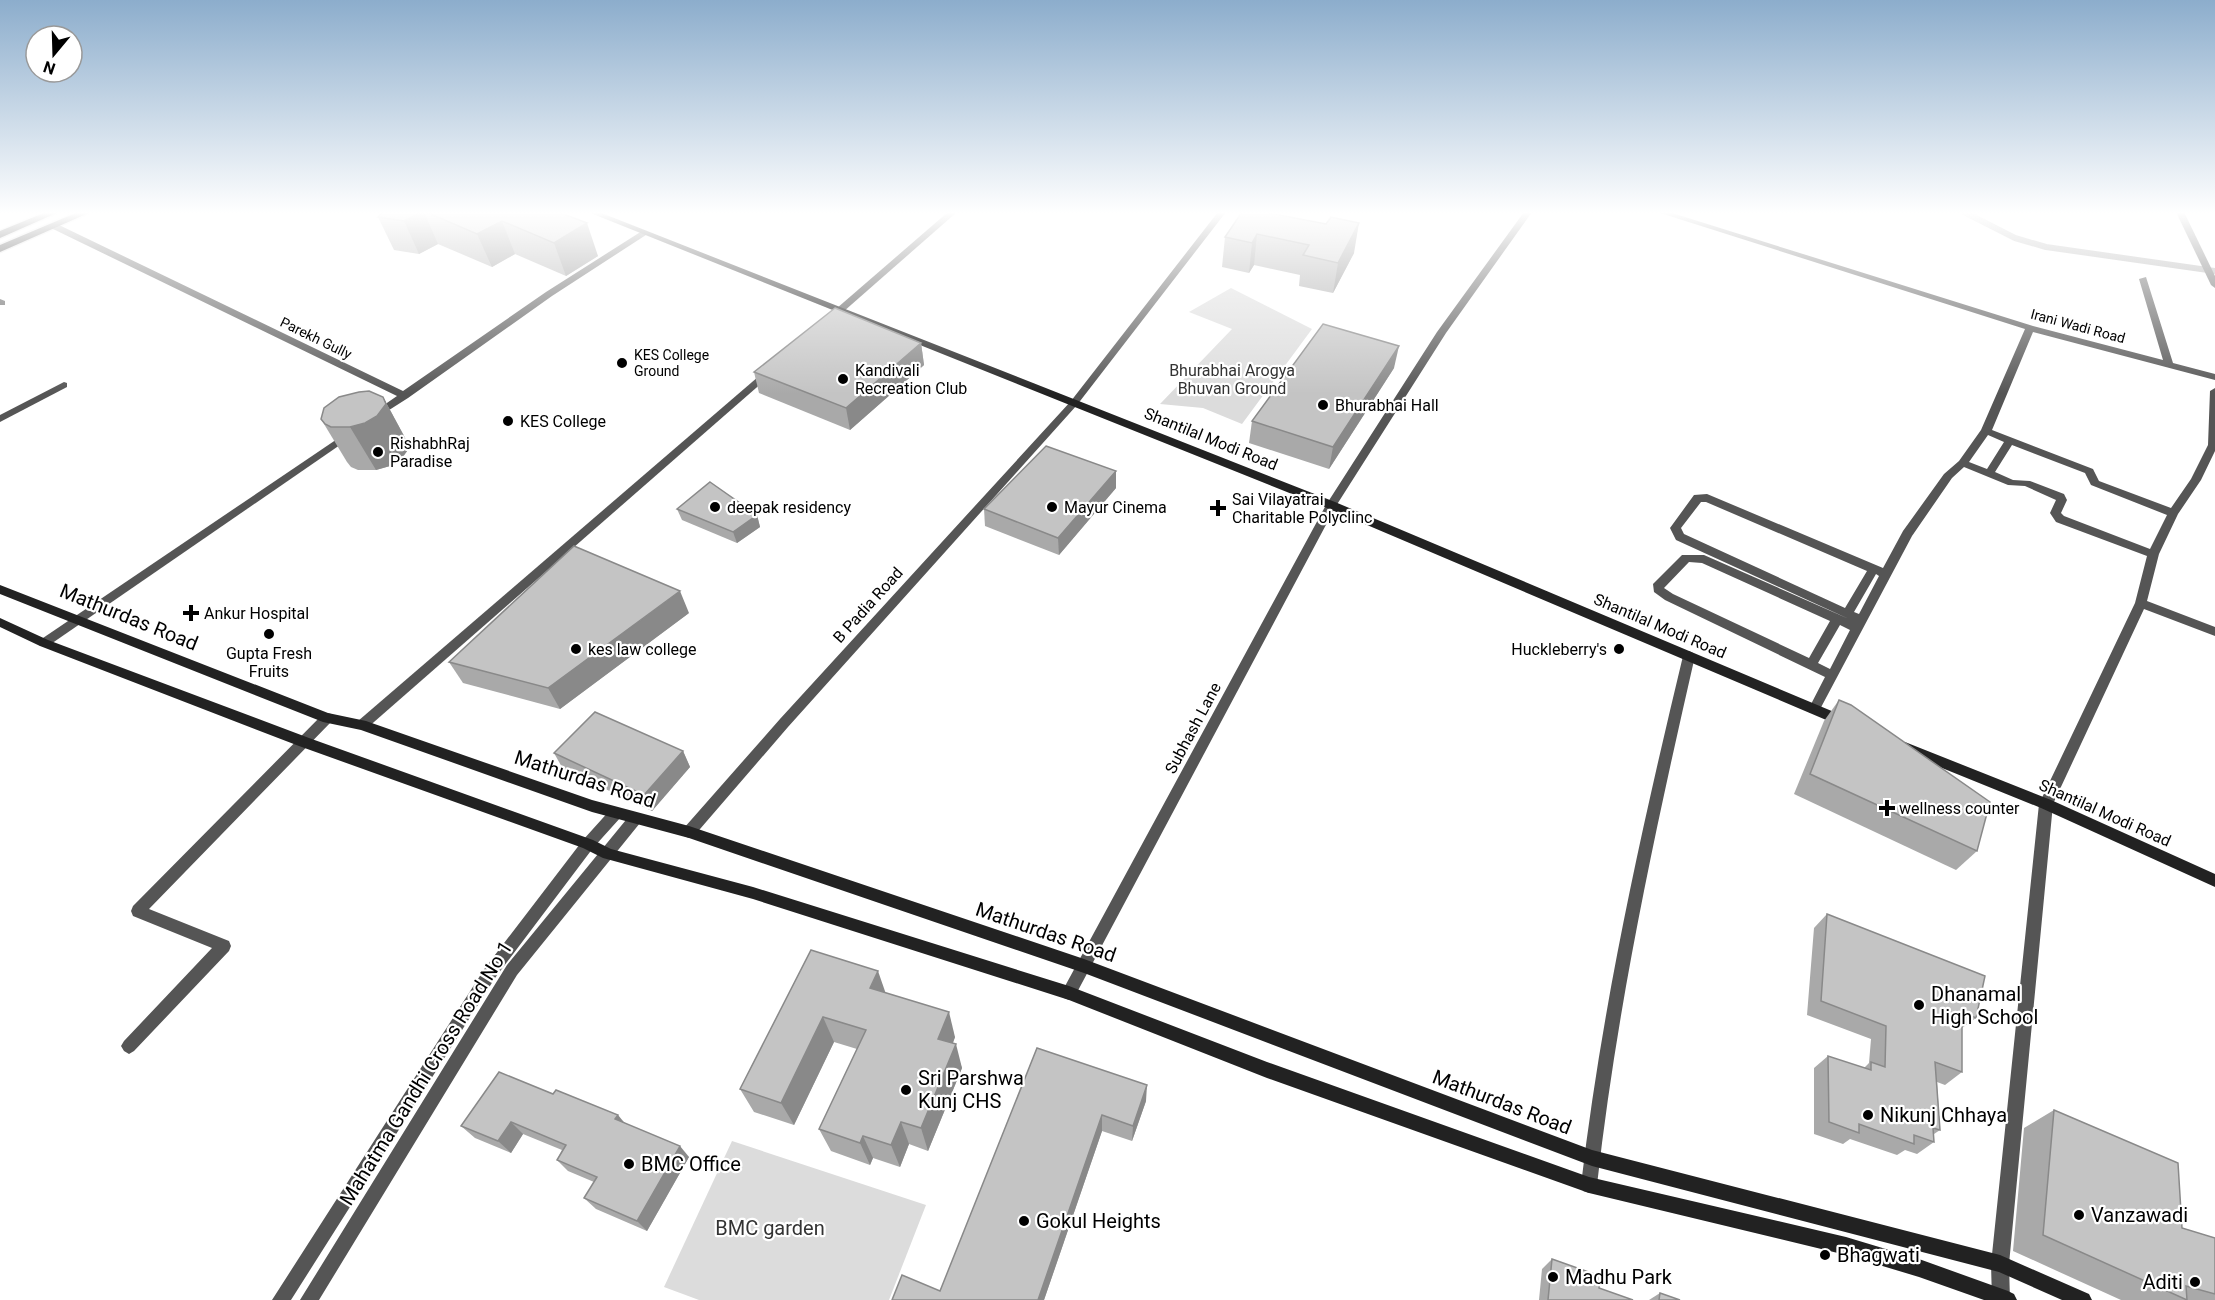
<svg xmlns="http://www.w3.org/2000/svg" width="2215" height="1300" font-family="Roboto,sans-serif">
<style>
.green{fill:#dcdcdc}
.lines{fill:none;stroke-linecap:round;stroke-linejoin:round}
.stream{stroke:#a3a3a3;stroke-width:6}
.primary-casing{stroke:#dbdbdb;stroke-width:3}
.street{fill:#555;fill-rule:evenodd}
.secondary{fill:#222;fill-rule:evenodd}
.primary{fill:#000;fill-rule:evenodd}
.wall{fill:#a9a9a9}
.shaded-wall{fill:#898989}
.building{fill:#c4c4c4;stroke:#898989;stroke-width:1.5}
.poi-dot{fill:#000;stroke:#fff;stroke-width:2}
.labels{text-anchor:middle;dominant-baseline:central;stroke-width:4.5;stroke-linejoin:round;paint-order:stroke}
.far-street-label{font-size:14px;fill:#000;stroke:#fff}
.far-poi-label{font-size:14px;fill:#000;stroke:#fff;text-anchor:start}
.poi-label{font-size:16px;fill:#000;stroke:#fff;text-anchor:start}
.park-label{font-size:16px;fill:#333;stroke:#fff}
.street-label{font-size:16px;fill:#000;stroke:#fff}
.near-street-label{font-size:20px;fill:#000;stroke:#fff}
.near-poi-label{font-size:20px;fill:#000;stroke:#fff;text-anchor:start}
.near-park-label{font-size:20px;fill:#333;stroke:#fff}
</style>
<rect width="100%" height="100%" fill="#fff"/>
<!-- green -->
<g class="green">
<polygon points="1231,288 1312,329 1242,424 1203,408 1160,404 1232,329 1189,312"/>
<polygon points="732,1141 926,1205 889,1300 699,1300 664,1287"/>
</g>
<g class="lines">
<!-- stream -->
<polyline class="stream" points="1964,212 2015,238 2046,247 2215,271"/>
<!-- primary casing -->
<g class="primary-casing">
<g id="primary">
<polygon points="46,212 59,212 0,238 0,231"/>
<polygon points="78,212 91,212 0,252 0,245"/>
</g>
</g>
<!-- street -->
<g class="street">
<polygon points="948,212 957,212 835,319 829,319 829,315"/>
<polygon points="1218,212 1226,212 1077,405 788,727 694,836 689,838 684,836 682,832 684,828 780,719 1071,401"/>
<polygon points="1524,212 1532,212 1446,333 1336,506 1074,998 1069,1000 1064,998 1062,993 1064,988 1326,505 1437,332"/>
<path d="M1657 212H1669L2033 326 2163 360 2139 279 2146 277 2173 363 2215 374V380L2033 332 1992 430 2093 469 2099 481 2171 508 2191 479 2208 445 2210 391 2215 388V451L2201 480 2178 514 2159 554 2147 601 2215 627V636L2144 609 2053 804 2009 1264 2010 1300H1992L1991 1264 2039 804 2135 603 2147 556 2056 522 2050 513 2056 500 2025 486 2008 485 1964 467 1952 478 1912 536 1818 713H1810L1808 710 1825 677 1665 600 1654 592 1653 584 1682 555H1704L1849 619 1676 540 1670 528 1694 495 1707 494 1883 568 1903 531 1944 474 1959 461 1981 430 2025 329ZM1988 435 2004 442 1987 469 1969 462ZM2012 445 2085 473 2091 485 2167 515 2150 549 2064 516 2061 513 2067 500 2064 494 2030 481 2013 480 1995 472ZM1701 502H1706L1867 571 1845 608 1684 534 1681 528ZM1689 562 1702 563 1830 621 1809 658 1673 594 1664 588ZM1876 574 1879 576 1859 614 1854 612ZM1840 625 1850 630 1830 669 1818 663Z"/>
<polygon points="2176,212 2184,212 2215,276 2215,288 2211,285"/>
<polygon points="51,224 57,224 403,391 546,292 642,231 649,233 552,296 408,398 375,419 371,418 371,414 397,396 51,228"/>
<polygon points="0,299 5,301 5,305 0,305"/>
<polygon points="769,369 772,370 772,374 366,729 358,729 356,725 358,721 766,370"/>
<polygon points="64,382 67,383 67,387 0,422 0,415"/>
<polygon points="349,431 354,434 353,436 48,646 40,646 38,643 40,640"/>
<path d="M1689 651 1693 653 1695 656C1655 831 1617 1006 1597 1185L1595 1191 1589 1193 1583 1191 1581 1185C1602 1006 1641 831 1683 656L1685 653Z"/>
<polygon points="327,713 331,714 333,718 331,722 149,909 229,941 231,946 229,951 134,1051 129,1054 124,1051 121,1046 124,1041 212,948 133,916 131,911 133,906 323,714"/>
<polygon points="616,807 621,809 623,813 621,817 593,848 495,978 291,1300 272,1300 485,968 583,840 611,809"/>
<polygon points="635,813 640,815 642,819 640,823 517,975 319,1300 300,1300 507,965 630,815"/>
</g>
<!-- secondary -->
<g class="secondary">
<polygon points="588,212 599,212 1335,502 1846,717 1848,721 1846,725 1838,725 1327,508"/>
<polygon points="0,585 328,713 366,721 592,800 689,826 1084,959 1592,1150 2000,1255 2089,1294 2092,1300 2062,1300 1999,1272 1592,1166 1084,973 689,838 592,812 361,730 323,722 0,594"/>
<polygon points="0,618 48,640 309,738 593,840 611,849 753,887 1069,986 1267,1062 1589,1177 1846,1237 1919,1259 2008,1291 2014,1294 2017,1300 1984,1300 1919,1277 1846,1255 1589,1193 1267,1078 1069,1000 753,899 603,858 583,848 299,746 40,646 0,627"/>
<polygon points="1905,742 2051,800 2215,874 2215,887 2041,808 1900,751 1899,747 1900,743"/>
</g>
<!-- primary -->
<use href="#primary" class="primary"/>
</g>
<!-- wall -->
<g class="wall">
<polygon points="383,212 559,212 598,256 566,276 515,254 492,267 438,244 419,254 394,250 378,217"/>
<polygon points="1274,214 1354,253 1333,293 1299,286 1300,275 1254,265 1249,273 1222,267 1225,237"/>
<polygon points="921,343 924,365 850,430 759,393 754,372"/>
<polygon points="1394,368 1329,469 1249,443 1252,421"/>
<polygon points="383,397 410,447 402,458 390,466 376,470 358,470 351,467 347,462 321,419"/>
<polygon points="1116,471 1116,488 1059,555 985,526 984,509"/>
<polygon points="677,509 757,515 760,527 737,543 682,520"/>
<polygon points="689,613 560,709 463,683 449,662"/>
<polygon points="1839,700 1977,851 1956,870 1794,794 1824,721"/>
<polygon points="683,751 690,767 652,811 563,769 554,753"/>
<polygon points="1827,914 1976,1018 1962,1028 1962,1072 1945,1085 1937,1082 1940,1130 1934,1134 1934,1142 1917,1154 1905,1150 1897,1155 1850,1139 1843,1144 1814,1134 1814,1068 1828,1056 1864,1068 1869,1063 1871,1039 1807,1015 1814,928"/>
<polygon points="811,950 885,992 955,1037 953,1043 962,1068 928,1151 909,1144 900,1167 873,1158 870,1165 831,1151 819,1129 857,1049 834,1042 794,1125 754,1112 740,1089"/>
<polygon points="1037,1048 1146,1101 1132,1141 1102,1131 1044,1300 892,1300 940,1291"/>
<polygon points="499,1072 626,1124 689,1157 647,1231 596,1209 584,1198 594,1182 568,1171 557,1160 562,1150 523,1134 511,1153 475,1138 461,1126"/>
<polygon points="2054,1110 2182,1228 2215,1238 2215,1300 2121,1300 2013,1251 2024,1128"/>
<polygon points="1552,1259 1599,1288 1633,1300 1539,1300 1542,1269"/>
<polygon points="1660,1293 1680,1300 1649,1300"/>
</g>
<!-- shaded-wall -->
<g class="shaded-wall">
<polygon points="421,212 424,212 438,244 419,254 404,221"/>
<polygon points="502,221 515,254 492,267 477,234"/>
<polygon points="587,223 598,256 566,276 554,243"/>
<polygon points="1359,223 1354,253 1333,293 1338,263"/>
<polygon points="1257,234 1254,265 1249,273 1252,243"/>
<polygon points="921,343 924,365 850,430 846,408"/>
<polygon points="1399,346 1394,368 1329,469 1333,447"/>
<polygon points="383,397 410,447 402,458 390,466 376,470 350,427"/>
<polygon points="1116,471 1116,488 1059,555 1058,538"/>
<polygon points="757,515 760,527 737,543 733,532"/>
<polygon points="680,591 689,613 560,709 548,688"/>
<polygon points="683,751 690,767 652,811 644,795"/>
<polygon points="878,971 887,997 870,988"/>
<polygon points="949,1012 955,1037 945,1063 938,1039"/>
<polygon points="823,1017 834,1042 794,1125 781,1103"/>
<polygon points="956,1044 962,1068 928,1151 921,1128"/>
<polygon points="1147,1085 1146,1101 1132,1141 1133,1126"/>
<polygon points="618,1115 628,1127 615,1119"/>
<polygon points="1102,1115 1102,1131 1044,1300 1038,1300"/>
<polygon points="511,1122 523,1134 511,1153 498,1141"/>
<polygon points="901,1122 909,1144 900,1167 891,1145"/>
<polygon points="863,1136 873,1158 870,1165 860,1143"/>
<polygon points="680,1146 689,1157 647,1231 637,1221"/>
</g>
<!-- building -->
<g class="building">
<polygon points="383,212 421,212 404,221 378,217"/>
<polygon points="426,212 558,212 587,223 554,243 502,221 477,234"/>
<polygon points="1242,212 1270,212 1269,213 1326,224 1331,217 1359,223 1338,263 1303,255 1309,245 1257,234 1252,243 1225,237"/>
<polygon points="835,308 921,343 846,408 754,372"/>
<polygon points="1323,324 1399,346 1333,447 1252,421"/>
<polygon points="369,391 383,397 386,404 377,416 365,423 350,427 331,427 325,424 321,419 324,408 339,397 359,392"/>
<polygon points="1046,446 1116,471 1058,538 984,509"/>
<polygon points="710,482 757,515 733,532 677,509"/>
<polygon points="574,546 680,591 548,688 449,662"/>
<polygon points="1839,700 1851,705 1990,802 1977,851 1810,774"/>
<polygon points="595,712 683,751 644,795 554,753"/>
<polygon points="1827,914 1985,976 1976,1018 1962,1012 1962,1072 1935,1062 1940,1130 1933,1128 1934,1142 1914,1135 1914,1144 1859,1124 1859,1133 1829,1122 1828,1056 1871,1070 1871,1062 1885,1067 1886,1026 1821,1001"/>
<polygon points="811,950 878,971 870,988 949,1012 938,1039 956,1044 921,1128 901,1122 891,1145 863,1136 860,1143 819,1129 866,1030 823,1017 781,1103 740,1089"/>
<polygon points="1037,1048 1147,1085 1133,1126 1102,1115 1038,1300 892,1300 902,1275 940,1291"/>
<polygon points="499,1072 553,1094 556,1090 618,1115 615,1119 680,1146 637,1221 584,1198 597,1177 557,1160 566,1145 511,1122 498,1141 461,1126"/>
<polygon points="2054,1110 2178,1163 2182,1228 2215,1238 2215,1294 2186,1286 2187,1300 2043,1235"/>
<polygon points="1552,1259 1600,1276 1599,1288 1633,1300 1548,1300"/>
<polygon points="1660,1293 1680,1300 1659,1300"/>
</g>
<!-- sky -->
<linearGradient id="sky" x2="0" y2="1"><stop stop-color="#8cadcc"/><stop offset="0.54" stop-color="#fff"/><stop offset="1" stop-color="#fff" stop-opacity="0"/></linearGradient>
<rect width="2215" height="394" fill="url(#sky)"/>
<!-- markers -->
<g class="poi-dot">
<circle cx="622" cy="363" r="6"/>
<circle cx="843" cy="379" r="6"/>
<circle cx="1323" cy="405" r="6"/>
<circle cx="508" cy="421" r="6"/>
<circle cx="378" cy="452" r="6"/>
<circle cx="715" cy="507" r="6"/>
<circle cx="1052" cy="507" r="6"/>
<path d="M1215 499h6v6h6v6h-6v6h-6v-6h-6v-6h6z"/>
<path d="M188 604h6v6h6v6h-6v6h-6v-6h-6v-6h6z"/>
<circle cx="269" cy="634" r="6"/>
<circle cx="576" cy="649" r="6"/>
<circle cx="1619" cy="649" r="6"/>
<path d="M1884 799h6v6h6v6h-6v6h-6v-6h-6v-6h6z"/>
<circle cx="1919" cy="1005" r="6"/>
<circle cx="906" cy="1090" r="6"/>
<circle cx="1868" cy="1115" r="6"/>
<circle cx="629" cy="1164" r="6"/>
<circle cx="2079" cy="1215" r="6"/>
<circle cx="1024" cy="1221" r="6"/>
<circle cx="1825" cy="1255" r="6"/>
<circle cx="1553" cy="1277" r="6"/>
<circle cx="2195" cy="1282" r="6"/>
</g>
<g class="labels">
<!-- far-street labels -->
<g class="far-street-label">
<text transform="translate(2078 326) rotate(15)">Irani Wadi Road</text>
<text transform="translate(316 338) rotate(26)">Parekh Gully</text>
</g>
<!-- far-poi labels -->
<g class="far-poi-label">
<text x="634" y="355">KES College<tspan x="634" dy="16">Ground</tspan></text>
</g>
<!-- poi labels -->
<g class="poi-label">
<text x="855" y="370">Kandivali<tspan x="855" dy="18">Recreation Club</tspan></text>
<text x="1335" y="405">Bhurabhai Hall</text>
<text x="520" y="421">KES College</text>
<text x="390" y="443">RishabhRaj<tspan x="390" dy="18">Paradise</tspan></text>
<text x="1232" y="499">Sai Vilayatrai<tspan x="1232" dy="18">Charitable Polyclinc</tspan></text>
<text x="727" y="507">deepak residency</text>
<text x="1064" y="507">Mayur Cinema</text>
<text x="204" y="613">Ankur Hospital</text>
<text x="588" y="649">kes law college</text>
<text x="1607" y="649" text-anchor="end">Huckleberry's</text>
<text x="269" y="653" text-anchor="middle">Gupta Fresh<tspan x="269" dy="18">Fruits</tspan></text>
<text x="1899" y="808">wellness counter</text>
</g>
<!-- park labels -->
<g class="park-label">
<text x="1232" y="370">Bhurabhai Arogya<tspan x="1232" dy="18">Bhuvan Ground</tspan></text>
</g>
<!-- street labels -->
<g class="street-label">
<text transform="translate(1211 439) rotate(22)">Shantilal Modi Road</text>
<text transform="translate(868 605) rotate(-48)">B Padia Road</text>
<text transform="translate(1660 626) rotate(23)">Shantilal Modi Road</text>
<text transform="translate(1193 728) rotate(-62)">Subhash Lane</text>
<text transform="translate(2105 813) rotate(24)">Shantilal Modi Road</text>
</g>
<!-- near-street labels -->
<g class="near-street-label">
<text transform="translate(129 617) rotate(22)">Mathurdas Road</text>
<text transform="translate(585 779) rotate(18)">Mathurdas Road</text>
<text transform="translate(1046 932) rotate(19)">Mathurdas Road</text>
<text transform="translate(426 1073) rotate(-58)">Mahatma Gandhi Cross Road No 1</text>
<text transform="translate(1502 1102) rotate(21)">Mathurdas Road</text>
</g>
<!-- near-poi labels -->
<g class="near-poi-label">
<text x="1931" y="994">Dhanamal<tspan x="1931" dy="23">High School</tspan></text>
<text x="918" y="1078">Sri Parshwa<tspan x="918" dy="23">Kunj CHS</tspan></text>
<text x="1880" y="1115">Nikunj Chhaya</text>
<text x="641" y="1164">BMC Office</text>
<text x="2091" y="1215">Vanzawadi</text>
<text x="1036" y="1221">Gokul Heights</text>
<text x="1837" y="1255">Bhagwati</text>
<text x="1565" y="1277">Madhu Park</text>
<text x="2183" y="1282" text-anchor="end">Aditi</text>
</g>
<!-- near-park labels -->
<g class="near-park-label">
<text x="770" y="1228">BMC garden</text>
</g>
</g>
<!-- north arrow -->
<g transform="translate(54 54) rotate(199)"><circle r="28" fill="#ffffff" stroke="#999999" stroke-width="1.5"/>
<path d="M0-4.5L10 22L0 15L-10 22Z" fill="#000000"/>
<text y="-9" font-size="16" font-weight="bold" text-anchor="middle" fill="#000000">N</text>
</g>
</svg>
